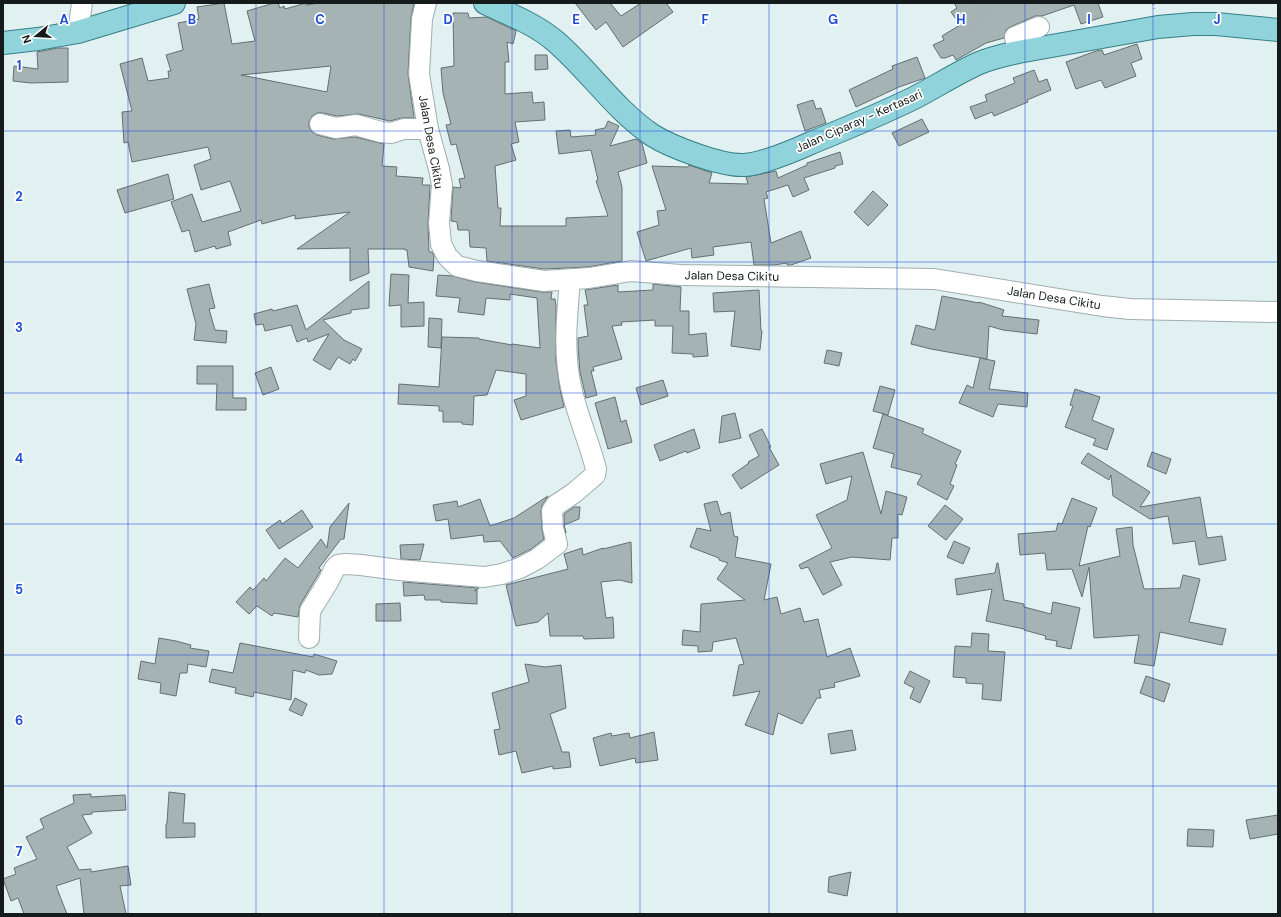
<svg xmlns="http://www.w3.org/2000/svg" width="1281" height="917" font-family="'DM Sans',sans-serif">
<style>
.building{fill:#a5b3b5;stroke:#637071;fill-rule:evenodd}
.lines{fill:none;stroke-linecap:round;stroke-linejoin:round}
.minor-casing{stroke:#a0adaf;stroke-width:22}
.major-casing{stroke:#367f87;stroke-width:24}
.path{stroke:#a3afb0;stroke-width:2.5;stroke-dasharray:2 3;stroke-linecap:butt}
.minor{stroke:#fff;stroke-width:20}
.major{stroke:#91d3da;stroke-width:22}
.grid{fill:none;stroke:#1d4ed8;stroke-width:1;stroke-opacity:0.55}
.labels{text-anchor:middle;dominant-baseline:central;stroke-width:3.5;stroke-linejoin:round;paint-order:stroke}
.street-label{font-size:12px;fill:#151a1b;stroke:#fff}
.grid-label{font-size:13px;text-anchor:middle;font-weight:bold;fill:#1d4ed8;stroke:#fff;stroke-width:3.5;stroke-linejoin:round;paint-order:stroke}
</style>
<rect width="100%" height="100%" fill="#e1f0f1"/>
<!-- building -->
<g class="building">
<path d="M224 3 232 44 255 41 247 11 274 3H278L280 8 284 6 285 9 306 3V5L320 3H414L411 18 408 74 414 118H401L390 121 359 114 337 116 323 113H317L312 116 309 122V127L312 132 317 135 333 139 355 137 384 144 382 166 397 167 396 176 423 178 422 185H430L428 224 429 252H432L434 256 433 271 409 267 407 250H405V249H368L369 273 350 281V248L297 249 350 212 295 219V215L262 224 261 220 228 232 231 245 216 249 215 246 195 252 189 230 182 232 171 202 192 194 202 222 241 211 230 181 201 190 194 165 211 159 208 147 132 162 128 142 124 143 122 112 132 111 120 64 142 58 148 81 169 78 168 71H171L166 55 183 50 178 23 199 19 197 7ZM331 66 327 92 241 75Z"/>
<polygon points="575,3 610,3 621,16 641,3 666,3 673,12 623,47 606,22 596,30"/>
<polygon points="954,3 1098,3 1103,17 1081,24 1074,5 1042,16 1035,16 1010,27 1006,30 1004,38 986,43 956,60 953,55 945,58 941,58 933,45 944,40 942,36 960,25 951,12 957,8"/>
<polygon points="453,13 468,13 469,18 487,17 516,31 513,44 507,42 509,62 505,62 505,94 532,92 533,103 544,102 545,120 515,122 519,142 511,144 516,160 495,166 498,208 501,208 500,226 566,226 566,218 608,216 596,181 598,180 591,150 559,154 556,131 570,130 571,137 596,135 595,130 605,128 608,121 619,126 610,146 636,139 642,143 647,163 618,172 622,187 622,261 588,267 544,269 487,261 486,248 470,247 469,230 458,230 457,222 451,221 453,187 461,188 459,179 465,178 456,144 451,145 446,125 451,124 443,93 441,68 454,66"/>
<polygon points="1137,44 1142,59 1131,63 1136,76 1105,88 1101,80 1076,89 1066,62 1096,51 1102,50 1104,55"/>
<polygon points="58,48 68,48 68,82 31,83 13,81 14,66 38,69 37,52"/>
<polygon points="535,55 547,55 548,69 535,70"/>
<polygon points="917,57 925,78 899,87 856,107 849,90 893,69 892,66"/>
<polygon points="1034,70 1039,82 1047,79 1051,90 1027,100 1028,102 994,116 992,112 975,119 970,107 987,101 985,95 1015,83 1013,78"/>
<polygon points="813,100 816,109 821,108 826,123 805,131 797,105"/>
<polygon points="922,119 929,132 899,146 892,133"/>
<polygon points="840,152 843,164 835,166 835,168 804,178 809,190 793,197 788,185 766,192 768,198 764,199 771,243 801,231 811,258 791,265 787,265 787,263 774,265 754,265 751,242 713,247 714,255 692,258 691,248 646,261 637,232 659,225 657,211 666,210 652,166 688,167 689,165 712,173 709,183 748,184 746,177 776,171 778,178 807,165 807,163"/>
<polygon points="168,174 174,199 125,213 117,190"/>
<polygon points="873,191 888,205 868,226 854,212"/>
<polygon points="391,274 409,275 408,303 424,302 424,326 401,327 401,305 389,306"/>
<polygon points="438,275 453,276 475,282 542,292 552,292 551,299 555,299 556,306 556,361 560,389 564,407 521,420 514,400 526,396 526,374 496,370 487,395 474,396 473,425 462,424 462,422 443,422 443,411 439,411 439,406 398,404 399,384 439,387 442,337 479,338 479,339 512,345 512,344 540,348 537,298 510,294 510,300 486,298 484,315 458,312 460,298 436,296"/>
<polygon points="369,281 369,308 351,310 351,313 323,320 344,340 362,349 355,361 353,359 350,364 338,357 330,370 313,360 329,334 308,342 307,338 297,342 291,325 265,331 263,324 256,325 254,314 272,309 273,311 297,305 306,330"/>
<polygon points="209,284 215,308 209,309 215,330 227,331 226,343 194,340 196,324 187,289"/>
<polygon points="653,284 681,287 680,311 689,311 689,335 706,333 708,356 693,357 693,354 672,353 673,326 655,326 655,320 621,322 622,325 612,326 622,359 593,367 594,371 591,371 597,395 586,398 580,372 578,347 578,338 588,336 584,305 588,305 585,290 618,285 618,292 653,290"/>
<polygon points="759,290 761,331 762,331 760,350 731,346 735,311 714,312 713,293"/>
<polygon points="942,296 979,303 979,302 1004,310 1002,316 1039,320 1037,334 1003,330 989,326 987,359 931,349 911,344 916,325 935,330"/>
<polygon points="429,318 442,319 441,348 428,347"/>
<polygon points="827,350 842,353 839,366 824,363"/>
<polygon points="980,358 995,361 989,389 1028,393 1027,407 998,404 993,417 959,403 967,385 973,388"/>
<polygon points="197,366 233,366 233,398 246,398 246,410 216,410 217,384 197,384"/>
<polygon points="271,367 279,389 263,395 255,373"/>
<polygon points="663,380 668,396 641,405 636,388"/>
<polygon points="880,386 895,390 888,415 873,411"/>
<polygon points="1075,389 1100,397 1092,420 1114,429 1107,450 1093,445 1096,439 1065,427 1073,406 1070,405"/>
<polygon points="615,397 621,422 626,420 632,442 608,449 595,403"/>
<polygon points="735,413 741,438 719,443 722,416"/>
<polygon points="883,414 924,429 922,433 961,451 955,464 957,465 950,484 954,486 947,500 917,484 922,475 891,467 894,454 873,448"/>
<polygon points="694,429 700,448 687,453 686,451 660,461 654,445"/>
<polygon points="762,429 771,447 769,447 779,465 741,489 732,475 749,463 748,462 759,456 749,435"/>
<polygon points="863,452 881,514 886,491 907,497 902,515 898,514 898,538 892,538 890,560 852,557 830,562 842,585 823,595 808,567 801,569 799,565 832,548 816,515 847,500 852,476 826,484 820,464"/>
<polygon points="1152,452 1171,459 1166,474 1147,466"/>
<polygon points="1088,453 1150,492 1140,507 1200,497 1207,538 1222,536 1226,560 1199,565 1195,541 1173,544 1168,516 1150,519 1113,496 1111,475 1109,480 1081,463"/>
<polygon points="548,496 542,505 541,512 542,529 544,539 531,549 513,558 500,541 484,542 483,535 451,539 448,519 436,521 433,505 457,501 458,507 480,499 490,526 514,518"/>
<polygon points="1072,498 1097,508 1090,527 1088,526 1079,566 1120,556 1116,529 1132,527 1133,545 1144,589 1180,588 1183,575 1200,579 1189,622 1226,629 1222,645 1160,632 1154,666 1134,663 1139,635 1094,638 1089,567 1082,597 1072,569 1047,570 1045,553 1020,555 1018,534 1056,531 1058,523 1062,524"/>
<polygon points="717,501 721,515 730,512 734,536 738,537 735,557 771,564 764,600 777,597 781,614 800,608 804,622 818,619 827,657 850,648 860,676 834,683 835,687 819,690 821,698 817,698 802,724 778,713 773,735 745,725 760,691 733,696 739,665 744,664 736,638 713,642 712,651 698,652 698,646 682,645 683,630 700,632 701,604 745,600 717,579 728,563 719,560 719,558 690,547 697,528 711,531 704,504"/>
<polygon points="349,503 344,539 341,539 319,568 321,570 300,605 298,617 274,613 272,616 257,606 249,614 236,602 250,587 253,590 264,578 266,581 285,558 298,568 321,539 327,548 330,527"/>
<polygon points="945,505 963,519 946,540 928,526"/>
<polygon points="574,507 580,507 579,519 564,525 566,533 564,526 564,514"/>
<polygon points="302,510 313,527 279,549 266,530 280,520 282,524"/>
<polygon points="954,541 970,548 963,564 947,557"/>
<polygon points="631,542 632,583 620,580 601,582 606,618 613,617 614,638 584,639 583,636 550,636 548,613 538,622 516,626 506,585 568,569 564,554 582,548 583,555 603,548 603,549"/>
<polygon points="424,544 420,560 401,559 400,545"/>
<polygon points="997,563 998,563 1004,600 1024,604 1024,607 1051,614 1053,602 1080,608 1071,649 1056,646 1057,641 1045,639 1046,636 1024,630 1024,629 986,621 992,589 957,595 955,579 995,573"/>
<polygon points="403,582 479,588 474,591 477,590 477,604 441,602 441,600 425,600 424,595 404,596"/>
<polygon points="400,603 401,621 376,621 376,604"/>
<polygon points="972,633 989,634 988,651 1005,652 1001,701 982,699 983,684 966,683 966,678 953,677 955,646 971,647"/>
<polygon points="159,638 176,641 191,645 190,648 209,651 206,667 188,664 187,673 180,673 176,696 160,693 161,683 138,679 141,661 155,664"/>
<polygon points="240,643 313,657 314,654 337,661 332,674 319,675 306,670 305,673 293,670 291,700 254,692 253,697 235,693 236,688 209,682 212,669 233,673"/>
<polygon points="525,664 545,667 561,665 566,708 550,714 562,752 569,752 571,767 553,769 553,766 522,773 516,751 499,755 494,730 500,729 492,693 529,682"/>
<polygon points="910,671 930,681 920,703 910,698 914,688 904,683"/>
<polygon points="1146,676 1170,684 1164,702 1140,693"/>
<polygon points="295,698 307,704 302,716 289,710"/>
<polygon points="852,730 856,750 831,754 828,734"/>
<polygon points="654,732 658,760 636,763 635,758 600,766 593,738 611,733 612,736 629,733 630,738"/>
<polygon points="169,792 185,794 183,823 195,823 195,837 166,838 166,824 167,823"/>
<polygon points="91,794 91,797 125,795 126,810 92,812 92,814 82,815 92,833 67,847 79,870 91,869 91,872 128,866 131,885 120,886 126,914 84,914 80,878 56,886 67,914 24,914 18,898 11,901 3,879 16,874 14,868 37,859 26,837 44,828 40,819 74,803 73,795"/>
<polygon points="1278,815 1278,834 1250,839 1246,820"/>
<polygon points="1188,829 1214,830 1213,847 1187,846"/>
<polygon points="851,872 847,896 828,892 829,877"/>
</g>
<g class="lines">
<!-- minor casing -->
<g class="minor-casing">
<g id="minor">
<polyline points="426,3 422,19 419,74 428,129 439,169 442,185 439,223 441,244 447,256 457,266 477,271 544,281 589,278 631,271 680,275 934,279 1102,306 1130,309 1278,312"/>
<polyline points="78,32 82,3"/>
<polyline points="1018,52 1015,37 1039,27"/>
<polyline points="320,124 336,128 356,125 381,132 391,133 404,129 428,129"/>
<path d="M309 638 310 611 328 582 335 568 338 565 346 564 361 565 399 570 484 577 502 574 520 568 537 559 557 544 553 528 552 511 556 505 574 493 595 475 596 469C589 441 577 415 571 387 563 351 567 316 570 280"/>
</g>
</g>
<!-- major casing -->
<g class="major-casing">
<g id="major">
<path d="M485 3C509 14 535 24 555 41 589 70 614 109 652 135 671 147 721 166 744 165 763 164 793 151 811 143 845 129 879 115 912 99 934 88 955 74 977 64 990 58 1005 55 1018 52L1158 27 1193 24H1216L1278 30"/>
<polyline points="3,43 38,39 78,32 174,3"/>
</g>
</g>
<!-- path -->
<g class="path">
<polyline points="972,3 980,14 984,17 1012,3"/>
<polyline points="1153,3 1154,9"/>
<polyline points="979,44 973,27 977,21 984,17"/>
</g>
<!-- minor -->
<use href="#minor" class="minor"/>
<!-- major -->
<use href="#major" class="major"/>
</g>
<!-- grid -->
<path class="grid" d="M128 3V914M256 3V914M384 3V914M512 3V914M640 3V914M769 3V914M897 3V914M1025 3V914M1153 3V914M3 131H1278M3 262H1278M3 393H1278M3 524H1278M3 655H1278M3 786H1278"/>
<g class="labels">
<!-- street labels -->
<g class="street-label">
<text transform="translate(859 121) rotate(-24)">Jalan Ciparay - Kertasari</text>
<text transform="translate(431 142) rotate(80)">Jalan Desa Cikitu</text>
<text transform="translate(732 276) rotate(1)">Jalan Desa Cikitu</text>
<text transform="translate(1054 298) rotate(9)">Jalan Desa Cikitu</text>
</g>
</g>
<g class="grid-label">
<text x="64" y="24">A</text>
<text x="192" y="24">B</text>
<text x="320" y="24">C</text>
<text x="448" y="24">D</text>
<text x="576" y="24">E</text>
<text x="705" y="24">F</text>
<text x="833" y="24">G</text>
<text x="961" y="24">H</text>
<text x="1089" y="24">I</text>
<text x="1217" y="24">J</text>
<text x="19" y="70">1</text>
<text x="19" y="201">2</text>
<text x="19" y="332">3</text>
<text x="19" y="463">4</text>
<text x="19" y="594">5</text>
<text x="19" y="725">6</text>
<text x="19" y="856">7</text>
</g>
<!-- border -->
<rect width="1281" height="917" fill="none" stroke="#151a1b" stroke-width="8"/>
<!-- north arrow -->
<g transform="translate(36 36) rotate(252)" stroke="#ffffff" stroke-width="3" paint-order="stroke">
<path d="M0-3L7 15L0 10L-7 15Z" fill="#151a1b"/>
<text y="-6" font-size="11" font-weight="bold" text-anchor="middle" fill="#151a1b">N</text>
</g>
</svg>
